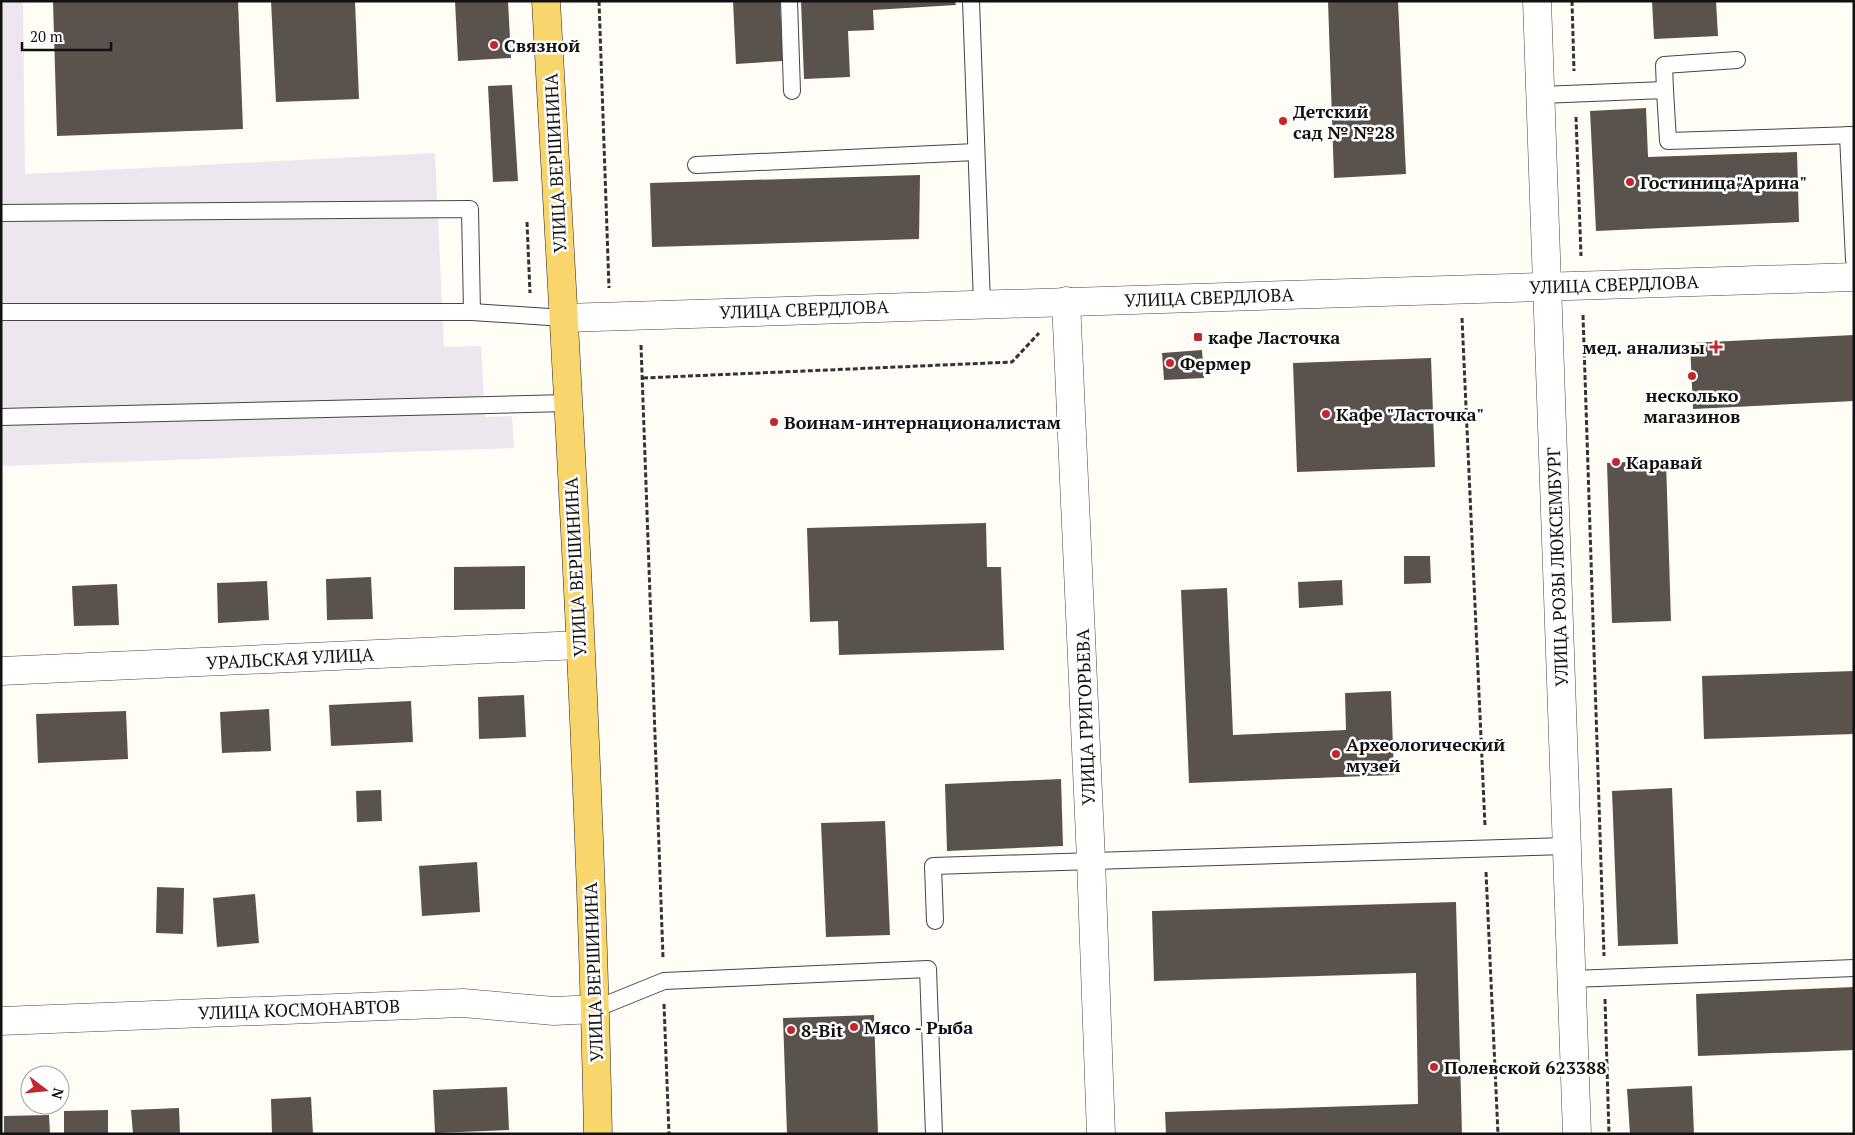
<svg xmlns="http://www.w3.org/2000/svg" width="1855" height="1135" font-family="'PT Serif',serif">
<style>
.industrial{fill:#eee6ef}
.building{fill:#5a524d}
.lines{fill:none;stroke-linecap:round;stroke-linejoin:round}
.service-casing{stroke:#444;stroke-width:18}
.minor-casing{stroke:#444;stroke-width:29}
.tertiary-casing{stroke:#444;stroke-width:29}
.primary-casing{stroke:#222;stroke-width:29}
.path{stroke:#333;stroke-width:3;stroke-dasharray:5 2.5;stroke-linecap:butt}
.service{stroke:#fff;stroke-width:16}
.minor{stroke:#fff;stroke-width:28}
.tertiary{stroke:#fff;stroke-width:28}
.primary{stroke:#f9d66b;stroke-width:28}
.poi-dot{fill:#c4262e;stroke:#fff;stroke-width:2}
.labels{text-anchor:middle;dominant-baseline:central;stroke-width:5;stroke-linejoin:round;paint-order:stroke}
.poi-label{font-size:18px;font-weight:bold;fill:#111;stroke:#fff;text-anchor:start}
.street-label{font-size:18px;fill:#111;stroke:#fff}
</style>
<rect width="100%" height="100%" fill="#fffdf5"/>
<!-- industrial -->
<polygon class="industrial" points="1,1 23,1 25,174 435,153 444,347 481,346 485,417 512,416 514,448 1,466"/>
<!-- building -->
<g class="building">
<polygon points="53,1 238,1 243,129 57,136"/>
<polygon points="271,1 355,1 359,99 276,102"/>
<polygon points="455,1 508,1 511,58 458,61"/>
<polygon points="733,1 780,1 783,61 736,64"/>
<polygon points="801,1 955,1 956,5 873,10 874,30 848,31 850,77 804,79"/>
<polygon points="1328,1 1398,1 1406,174 1334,178"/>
<polygon points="1652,1 1716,1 1718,36 1654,39"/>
<polygon points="512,85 518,181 493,182 488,86"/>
<polygon points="1646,108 1648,157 1797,152 1799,222 1596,231 1590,111"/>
<polygon points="920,175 919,239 652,247 650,183"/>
<polygon points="1854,335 1854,401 1693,409 1690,343"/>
<polygon points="1202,350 1204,378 1164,380 1162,353"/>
<polygon points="1431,358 1435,467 1297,472 1293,363"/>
<polygon points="1666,460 1671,621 1612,623 1607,463"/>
<polygon points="986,523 987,567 1001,567 1004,650 839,655 838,621 810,622 807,528"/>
<polygon points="1404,556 1430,556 1431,583 1404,584"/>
<polygon points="525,566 525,609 454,610 454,567"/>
<polygon points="371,577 373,619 327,620 326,579"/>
<polygon points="1342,580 1343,605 1299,608 1298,582"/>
<polygon points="267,581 269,620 218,623 217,583"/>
<polygon points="117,584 119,625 74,626 72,586"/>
<polygon points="1227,588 1233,735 1346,730 1345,693 1391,691 1394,775 1189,783 1181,590"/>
<polygon points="1854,671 1854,734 1704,739 1702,676"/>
<polygon points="524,695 526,737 479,739 478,697"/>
<polygon points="411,701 413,742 331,746 329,705"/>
<polygon points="269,709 271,751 222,753 220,712"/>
<polygon points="126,711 128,759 38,763 36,714"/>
<polygon points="1061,779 1063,846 947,851 945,784"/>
<polygon points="1672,788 1678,944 1618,946 1612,791"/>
<polygon points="381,790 382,821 357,822 356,791"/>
<polygon points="885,821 890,935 826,937 821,823"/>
<polygon points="477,862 480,912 422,916 419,866"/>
<polygon points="157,887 184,888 183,934 156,933"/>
<polygon points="255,894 259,943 217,947 213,898"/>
<polygon points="1456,902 1462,1134 1166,1134 1165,1112 1418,1104 1416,973 1154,981 1152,911"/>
<polygon points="1854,987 1854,1050 1698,1056 1696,994"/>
<polygon points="874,1015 878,1134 787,1134 783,1018"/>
<polygon points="1692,1086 1694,1134 1630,1134 1627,1089"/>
<polygon points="507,1087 509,1130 435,1133 433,1090"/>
<polygon points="311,1097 313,1134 272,1134 271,1099"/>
<polygon points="179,1108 180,1134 133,1134 131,1110"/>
<polygon points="108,1110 108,1134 64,1134 64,1111"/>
<polygon points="49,1115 50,1134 4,1134 4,1116"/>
</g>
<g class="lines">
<!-- service casing -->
<g class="service-casing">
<g id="service">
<polyline points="789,1 792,91"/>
<polyline points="971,1 982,304"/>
<polyline points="1665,90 1664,65 1737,60"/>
<polyline points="1541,95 1665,90 1668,141 1854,135"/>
<polyline points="1848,135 1854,260"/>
<polyline points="696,165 976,152"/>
<polyline points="1,213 470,209 472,312"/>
<polyline points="1,312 472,312 564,318"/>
<polyline points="1,417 567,403"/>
<polyline points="935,921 933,866 1567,846"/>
<polyline points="1572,979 1854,968"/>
<polyline points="595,1009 664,981 928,969 934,1134"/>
</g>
</g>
<!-- minor casing -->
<g class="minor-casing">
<g id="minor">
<polyline points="1066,301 1091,860 1101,1134"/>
<polyline points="1,671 579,645"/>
<polyline points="1,1021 463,1003 554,1011 595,1009"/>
</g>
</g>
<!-- tertiary casing -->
<g class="tertiary-casing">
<g id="tertiary">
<polyline points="1537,1 1577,1134"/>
<polyline points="564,318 1854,277"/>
</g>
</g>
<!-- primary casing -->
<g class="primary-casing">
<path id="primary" d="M546 1C567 378 590 756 598 1134"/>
</g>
<!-- path -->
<g class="path">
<polyline points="599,1 609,288"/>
<polyline points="1572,1 1574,71"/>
<polyline points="1576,117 1581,256"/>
<polyline points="527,222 530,293"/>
<polyline points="1583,315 1604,956"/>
<polyline points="1462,318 1485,826"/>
<polyline points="641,345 663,958"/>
<polyline points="643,378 1012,362 1039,333"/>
<polyline points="1486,872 1498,1134"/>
<polyline points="1605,999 1609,1134"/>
<polyline points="664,1004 669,1134"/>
</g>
<!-- service -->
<use href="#service" class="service"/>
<!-- minor -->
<use href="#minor" class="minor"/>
<!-- tertiary -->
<use href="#tertiary" class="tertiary"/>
<!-- primary -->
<use href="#primary" class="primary"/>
</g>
<!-- markers -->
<g class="poi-dot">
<circle cx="494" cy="45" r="5"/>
<circle cx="1283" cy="121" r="5"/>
<circle cx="1630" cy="182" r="5"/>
<rect x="1193" y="332" width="10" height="10" rx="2.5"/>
<path d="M1713.5 339.5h5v5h5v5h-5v5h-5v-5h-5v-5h5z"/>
<circle cx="1170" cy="363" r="5"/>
<circle cx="1692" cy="376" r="5"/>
<circle cx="1326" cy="414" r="5"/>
<circle cx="774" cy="422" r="5"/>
<circle cx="1616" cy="462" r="5"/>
<circle cx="1336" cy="754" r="5"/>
<circle cx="854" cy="1027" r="5"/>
<circle cx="791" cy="1030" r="5"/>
<circle cx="1434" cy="1067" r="5"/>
</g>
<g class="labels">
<!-- poi labels -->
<g class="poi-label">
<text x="504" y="45">Связной</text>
<text x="1293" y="111">Детский<tspan x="1293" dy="21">сад № №28</tspan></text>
<text x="1640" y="182">Гостиница"Арина"</text>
<text x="1208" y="337">кафе Ласточка</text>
<text x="1705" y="347" text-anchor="end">мед. анализы</text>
<text x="1180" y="363">Фермер</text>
<text x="1692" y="395" text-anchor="middle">несколько<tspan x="1692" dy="21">магазинов</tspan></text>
<text x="1336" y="414">Кафе "Ласточка"</text>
<text x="784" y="422">Воинам-интернационалистам</text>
<text x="1626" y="462">Каравай</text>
<text x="1346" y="744">Археологический<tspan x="1346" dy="21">музей</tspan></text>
<text x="864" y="1027">Мясо - Рыба</text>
<text x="801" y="1030">8-Bit</text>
<text x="1444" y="1067">Полевской 623388</text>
</g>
<!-- street labels -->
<g class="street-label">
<text transform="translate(555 163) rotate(-93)">УЛИЦА ВЕРШИНИНА</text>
<text transform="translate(1614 284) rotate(-2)">УЛИЦА СВЕРДЛОВА</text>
<text transform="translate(1209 297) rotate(-2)">УЛИЦА СВЕРДЛОВА</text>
<text transform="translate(804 309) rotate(-2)">УЛИЦА СВЕРДЛОВА</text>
<text transform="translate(575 567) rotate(-93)">УЛИЦА ВЕРШИНИНА</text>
<text transform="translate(1557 567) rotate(-92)">УЛИЦА РОЗЫ ЛЮКСЕМБУРГ</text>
<text transform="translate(290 658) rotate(-3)">УРАЛЬСКАЯ УЛИЦА</text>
<text transform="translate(1085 717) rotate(-92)">УЛИЦА ГРИГОРЬЕВА</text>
<text transform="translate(593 972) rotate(-92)">УЛИЦА ВЕРШИНИНА</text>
<text transform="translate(299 1009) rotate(-2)">УЛИЦА КОСМОНАВТОВ</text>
</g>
</g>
<!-- border -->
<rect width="1855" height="1135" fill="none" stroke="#111111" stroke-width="5"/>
<!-- north arrow -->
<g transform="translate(45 1090) rotate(106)"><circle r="24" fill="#ffffff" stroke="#a0a0a0"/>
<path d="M0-4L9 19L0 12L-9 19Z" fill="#c4262e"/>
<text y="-8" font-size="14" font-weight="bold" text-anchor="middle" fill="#111111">N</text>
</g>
<!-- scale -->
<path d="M22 42v8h89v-8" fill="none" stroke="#111111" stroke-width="2.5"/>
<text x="30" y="42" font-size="15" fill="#111111" stroke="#ffffff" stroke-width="4" paint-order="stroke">20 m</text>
</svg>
